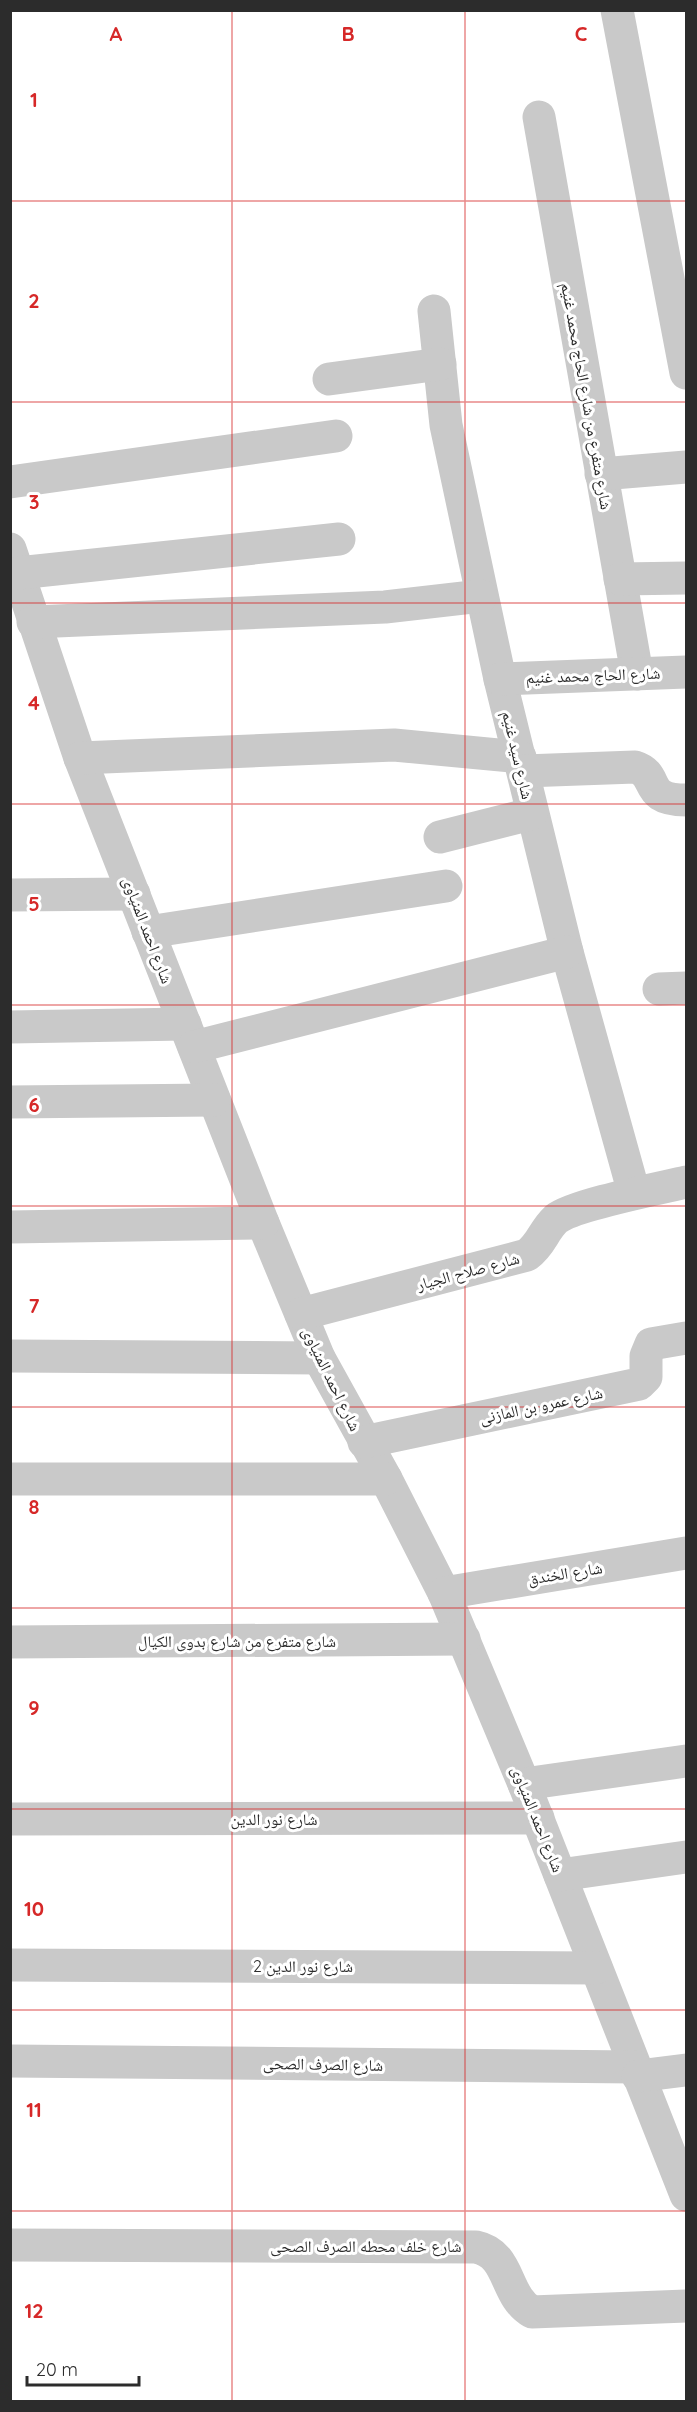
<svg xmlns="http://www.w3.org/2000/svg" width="697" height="2412" font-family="Quicksand,'Noto Naskh Arabic',sans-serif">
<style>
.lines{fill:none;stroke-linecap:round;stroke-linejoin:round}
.street{stroke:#c9c9c9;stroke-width:33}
.grid{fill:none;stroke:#d62828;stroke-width:1.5;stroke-opacity:0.55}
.labels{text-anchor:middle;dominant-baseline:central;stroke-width:6;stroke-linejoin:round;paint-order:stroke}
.street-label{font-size:16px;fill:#2c2c2c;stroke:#fff}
.grid-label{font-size:20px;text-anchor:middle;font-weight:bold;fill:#d62828;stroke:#fff;stroke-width:6;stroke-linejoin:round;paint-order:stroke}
</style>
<rect width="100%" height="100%" fill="#fff"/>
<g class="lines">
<!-- street -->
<g class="street">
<polyline points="617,10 686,373"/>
<polyline points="539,117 637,674"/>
<polyline points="434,311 446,425 500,679 567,952 634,1193"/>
<polyline points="329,379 440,364"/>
<polyline points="601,474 686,467"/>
<polyline points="10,482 336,436"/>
<polyline points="10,549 80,758 263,1223 319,1358 386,1479 444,1593 524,1784 686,2195"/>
<polyline points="18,573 339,539"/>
<polyline points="620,579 686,578"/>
<polyline points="33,622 385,607 481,596"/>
<polyline points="500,679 686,672"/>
<polyline points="80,758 394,745 520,757"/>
<path d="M524 771 635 767C661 775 641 800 686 800"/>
<polyline points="440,837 531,814"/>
<polyline points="10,895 134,894"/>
<polyline points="148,932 446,886"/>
<polyline points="659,989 686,988"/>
<polyline points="10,1027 185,1024"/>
<polyline points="194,1047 567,952"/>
<polyline points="10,1102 214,1100"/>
<polyline points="10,1227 263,1223"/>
<path d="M301 1314 527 1255C542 1244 543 1231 556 1219 573 1205 661 1188 686 1182"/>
<polyline points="10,1356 319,1358"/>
<polyline points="364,1442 639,1384 646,1377 646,1356 651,1344 686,1338"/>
<polyline points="10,1479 386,1479"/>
<polyline points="444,1593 686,1553"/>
<polyline points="10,1642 464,1639"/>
<polyline points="524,1784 686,1761"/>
<polyline points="10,1819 538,1818"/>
<polyline points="560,1875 686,1857"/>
<polyline points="10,1965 596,1968"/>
<polyline points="10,2061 635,2067"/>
<polyline points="638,2076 686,2070"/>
<path d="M10 2245 476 2247C511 2254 504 2296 532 2312L686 2306"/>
</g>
</g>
<!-- grid -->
<path class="grid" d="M232 10V2402M465 10V2402M10 201H686M10 402H686M10 603H686M10 804H686M10 1005H686M10 1206H686M10 1407H686M10 1608H686M10 1809H686M10 2010H686M10 2211H686"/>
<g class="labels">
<!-- street labels -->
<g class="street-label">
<text transform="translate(587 396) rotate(80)">شارع متفرع من شارع الحاج محمد غنيم</text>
<text transform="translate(593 675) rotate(-2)">شارع الحاج محمد غنيم</text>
<text transform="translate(518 755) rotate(77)">شارع سيد غنيم</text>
<text transform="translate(148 930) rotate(69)">شارع احمد المنياوى</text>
<text transform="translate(468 1271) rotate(-15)">شارع صلاح الجيار</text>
<text transform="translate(332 1379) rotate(64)">شارع احمد المنياوى</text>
<text transform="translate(541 1405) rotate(-12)">شارع عمرو بن المازنى</text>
<text transform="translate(565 1573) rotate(-9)">شارع الخندق</text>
<text x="237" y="1641">شارع متفرع من شارع بدوى الكيال</text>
<text x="274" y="1819">شارع نور الدين</text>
<text transform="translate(538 1819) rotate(68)">شارع احمد المنياوى</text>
<text x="303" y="1966">شارع نور الدين 2</text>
<text transform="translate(323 2064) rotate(1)">شارع الصرف الصحى</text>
<text x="366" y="2246">شارع خلف محطه الصرف الصحى</text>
</g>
</g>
<g class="grid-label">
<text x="116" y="41">A</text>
<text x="348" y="41">B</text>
<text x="581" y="41">C</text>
<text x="34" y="107">1</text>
<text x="34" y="308">2</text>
<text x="34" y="509">3</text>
<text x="34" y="710">4</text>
<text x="34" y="911">5</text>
<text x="34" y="1112">6</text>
<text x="34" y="1313">7</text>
<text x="34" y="1514">8</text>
<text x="34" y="1715">9</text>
<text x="34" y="1916">10</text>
<text x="34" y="2117">11</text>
<text x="34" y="2318">12</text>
</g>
<!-- border -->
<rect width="697" height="2412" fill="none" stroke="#2c2c2c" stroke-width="24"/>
<!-- scale -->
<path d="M27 2376v9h112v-9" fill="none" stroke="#2c2c2c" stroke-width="3"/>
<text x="36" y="2376" font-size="18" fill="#2c2c2c" stroke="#ffffff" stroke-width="4.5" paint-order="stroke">20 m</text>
</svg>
